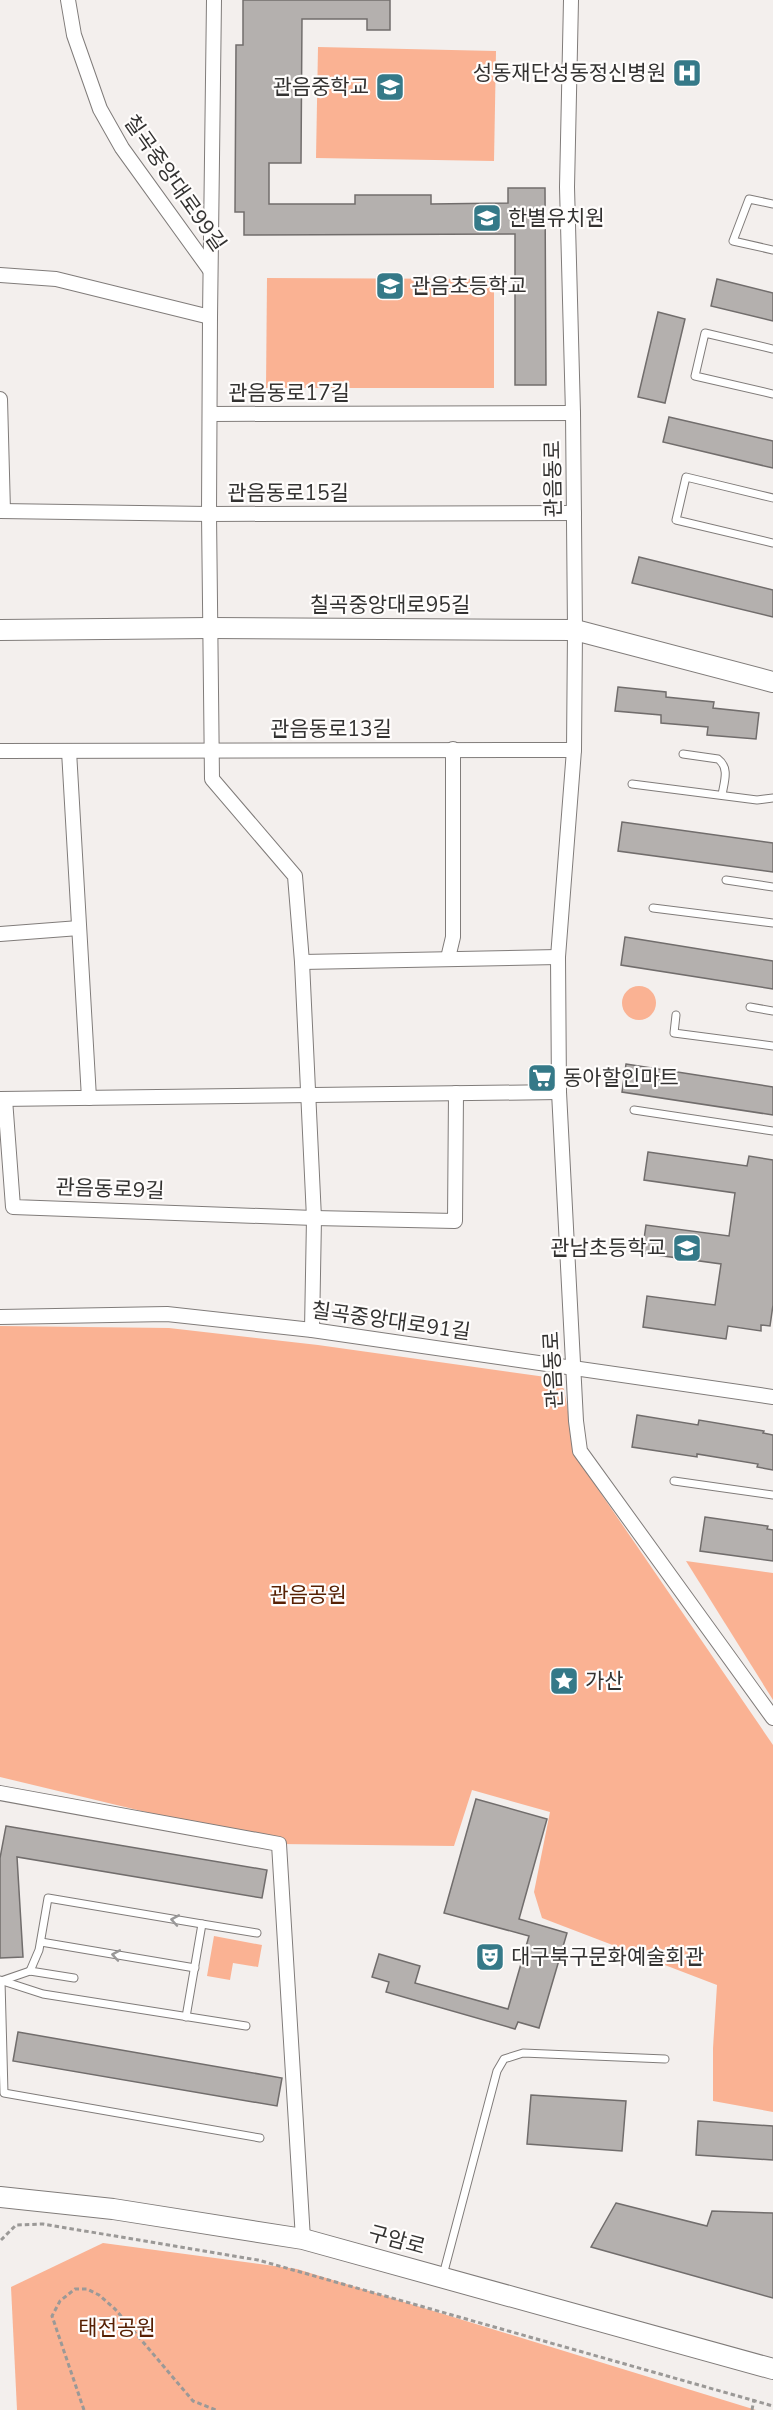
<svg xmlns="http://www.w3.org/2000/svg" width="773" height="2410" font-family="'Nunito Sans','Noto Sans KR',sans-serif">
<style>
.green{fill:#fab293}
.building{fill:#b4b0ae;stroke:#716d6c;stroke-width:1.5}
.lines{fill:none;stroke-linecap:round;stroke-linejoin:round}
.service-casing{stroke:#807c7a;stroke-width:9}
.minor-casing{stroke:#807c7a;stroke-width:16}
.secondary-casing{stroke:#807c7a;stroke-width:22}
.path{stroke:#9b9997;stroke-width:3;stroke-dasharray:4.5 3;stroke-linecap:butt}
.service{stroke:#fff;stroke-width:7}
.minor{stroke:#fff;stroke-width:14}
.secondary{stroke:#fff;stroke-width:20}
.oneway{stroke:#999898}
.labels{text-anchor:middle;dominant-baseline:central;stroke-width:4.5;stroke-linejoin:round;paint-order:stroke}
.poi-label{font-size:21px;fill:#333231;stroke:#fffdfc;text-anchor:start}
.street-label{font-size:21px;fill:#333231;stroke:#fffdfc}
.park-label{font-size:21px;fill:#572003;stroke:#fffdfc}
</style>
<rect width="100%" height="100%" fill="#f3efed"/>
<!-- green -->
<g class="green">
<polygon points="318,47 496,51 494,161 316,158"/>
<polygon points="267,278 494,279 494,388 266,388"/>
<circle cx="639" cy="1003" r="17"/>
<polygon points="0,1326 169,1328 318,1345 553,1378 564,1389 576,1457 773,1745 773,2112 713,2101 713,2048 717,1985 542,1918 534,1892 550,1812 472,1790 454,1846 279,1844 0,1777"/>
<polygon points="686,1561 773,1573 773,1700"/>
<polygon points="214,1936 262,1945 258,1967 233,1963 230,1980 207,1976"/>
<polygon points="103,2243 297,2269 756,2410 17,2410 11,2287"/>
</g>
<!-- building -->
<g class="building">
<polygon points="243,0 390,0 390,30 367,30 367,19 302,19 301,163 269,163 269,204 355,204 355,195 431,195 431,204 508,203 508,188 545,188 546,385 515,385 515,234 244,235 244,212 235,212 236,45 243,45"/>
<polygon points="717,279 773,293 773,321 711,306"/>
<polygon points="658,312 685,319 665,403 638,397"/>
<polygon points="669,417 773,441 773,468 663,442"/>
<polygon points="639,557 773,590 773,617 632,583"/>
<polygon points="618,687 666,692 666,697 714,702 713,708 759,713 756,739 707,735 708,727 661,723 661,715 615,711"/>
<polygon points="622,822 773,843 773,872 618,851"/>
<polygon points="625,937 773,961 773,989 621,965"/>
<polygon points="626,1064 773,1087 773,1115 622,1092"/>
<polygon points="648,1152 747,1166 749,1156 773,1160 773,1305 770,1326 761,1325 761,1331 728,1326 726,1339 643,1327 647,1296 715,1305 721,1264 642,1253 646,1225 729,1236 735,1193 644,1180"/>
<polygon points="637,1415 698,1425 699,1420 764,1431 763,1433 773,1435 773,1470 757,1467 758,1464 697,1454 697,1457 632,1447"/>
<polygon points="705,1517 768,1526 767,1529 773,1530 773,1561 700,1551"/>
<polygon points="476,1799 547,1819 519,1919 567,1933 539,2028 518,2022 515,2029 386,1992 389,1982 372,1977 379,1954 420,1966 415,1983 508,2009 529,1936 444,1913"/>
<polygon points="6,1826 267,1870 262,1898 17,1857 23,1957 0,1958 0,1858"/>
<polygon points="18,2032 282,2078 277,2106 13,2061"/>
<polygon points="531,2095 626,2101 622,2151 527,2144"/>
<polygon points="698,2121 773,2126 773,2160 696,2155"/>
<polygon points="616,2203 707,2226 712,2211 773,2213 773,2298 591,2247"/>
</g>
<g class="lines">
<!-- service casing -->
<g class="service-casing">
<g id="service">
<polyline points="773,204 749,199 733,241 773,250"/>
<polyline points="773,349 705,333 695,376 773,394"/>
<polyline points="773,498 686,477 676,520 773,543"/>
<path d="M683 754 718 759C730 768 724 782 722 795"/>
<polyline points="632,784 757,800 773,798"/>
<polyline points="726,880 773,887"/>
<polyline points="653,908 773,923"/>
<polyline points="750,1007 773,1011"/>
<polyline points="676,1015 674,1033 773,1046"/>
<polyline points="634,1110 773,1131"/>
<polyline points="674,1481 773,1495"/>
<polyline points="202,1924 257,1933"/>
<polyline points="41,1942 195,1968"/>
<polyline points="30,1971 39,1950 48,1898 202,1924 186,2017"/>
<polyline points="0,1980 43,1994 246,2026"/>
<polyline points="1,1981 4,2093 260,2138"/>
<polyline points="1,1981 30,1971 74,1978"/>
<polyline points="443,2275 497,2071 504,2059 523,2053 665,2059"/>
</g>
</g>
<!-- minor casing -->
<g class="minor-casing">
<g id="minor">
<polyline points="68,0 74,35 100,109 122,148 210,270"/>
<polyline points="571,0 567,187 573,413 575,630 574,750 558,957 559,1092 576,1421 580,1451 773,1718"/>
<polyline points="0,275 56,279 210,317 209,514 212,779 295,876 302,962 314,1218 312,1330"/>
<polyline points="210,317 214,0"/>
<polyline points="0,399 3,511"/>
<polyline points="210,414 573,413"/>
<polyline points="0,511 209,514 574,513"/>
<polyline points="0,751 574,750"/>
<polyline points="69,751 89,1098"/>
<polyline points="0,934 79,928"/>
<polyline points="448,958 453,937 453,749"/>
<polyline points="302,962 558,957"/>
<polyline points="0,1099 559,1092"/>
<polyline points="5,1099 13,1207 314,1218 455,1221 456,1093"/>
<polyline points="0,1317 167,1314 312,1330 773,1397"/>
<polyline points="0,1793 279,1844 303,2239"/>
</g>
</g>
<!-- secondary casing -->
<g class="secondary-casing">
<g id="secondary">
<polyline points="0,630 210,628 575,630 773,682"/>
<polyline points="0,2197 113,2209 303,2239 773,2369"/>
</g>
</g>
<!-- path -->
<g class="path">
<polyline points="1,2240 16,2225 43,2224 258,2260 773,2406"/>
<polyline points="84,2410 52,2316 60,2301 75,2289 87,2289 99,2295 115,2309 193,2401 216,2410"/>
<polyline points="752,2410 754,2399"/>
</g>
<!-- service -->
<use href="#service" class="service"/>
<!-- minor -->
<use href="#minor" class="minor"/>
<!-- secondary -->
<use href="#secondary" class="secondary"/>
</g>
<!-- one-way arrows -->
<defs><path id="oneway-chevron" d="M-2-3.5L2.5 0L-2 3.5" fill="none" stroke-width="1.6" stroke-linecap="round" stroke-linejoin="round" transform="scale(1.5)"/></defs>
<g class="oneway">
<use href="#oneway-chevron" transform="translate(175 1920) rotate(-170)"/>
<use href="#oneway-chevron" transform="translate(116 1955) rotate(-170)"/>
</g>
<!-- icons -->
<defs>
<g id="hospital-square" transform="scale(1.5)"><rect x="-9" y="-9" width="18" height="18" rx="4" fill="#357988" stroke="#fffdfc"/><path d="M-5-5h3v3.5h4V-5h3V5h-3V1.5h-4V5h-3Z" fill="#fff"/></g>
<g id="school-square" transform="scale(1.5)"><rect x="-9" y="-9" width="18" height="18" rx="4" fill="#357988" stroke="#fffdfc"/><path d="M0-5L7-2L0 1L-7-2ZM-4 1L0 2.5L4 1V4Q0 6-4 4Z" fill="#fff"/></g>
<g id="supermarket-square" transform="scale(1.5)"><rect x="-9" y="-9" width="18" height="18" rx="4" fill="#357988" stroke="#fffdfc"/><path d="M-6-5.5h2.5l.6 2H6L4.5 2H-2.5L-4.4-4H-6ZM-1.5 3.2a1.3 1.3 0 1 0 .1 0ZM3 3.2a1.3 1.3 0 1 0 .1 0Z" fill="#fff"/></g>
<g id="sight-square" transform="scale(1.5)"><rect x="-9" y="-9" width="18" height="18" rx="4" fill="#357988" stroke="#fffdfc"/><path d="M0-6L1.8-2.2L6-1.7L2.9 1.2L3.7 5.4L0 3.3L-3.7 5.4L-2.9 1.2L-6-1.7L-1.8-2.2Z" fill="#fff"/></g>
<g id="theatre-square" transform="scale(1.5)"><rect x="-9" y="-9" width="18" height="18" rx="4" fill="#357988" stroke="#fffdfc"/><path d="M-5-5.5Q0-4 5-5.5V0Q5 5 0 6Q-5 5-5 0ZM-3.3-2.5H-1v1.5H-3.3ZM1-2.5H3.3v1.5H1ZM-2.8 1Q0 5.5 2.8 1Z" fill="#fff"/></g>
</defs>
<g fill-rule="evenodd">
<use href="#hospital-square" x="687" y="73"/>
<use href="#school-square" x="390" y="87"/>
<use href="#school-square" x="487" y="218"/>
<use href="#school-square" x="390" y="286"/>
<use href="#supermarket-square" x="542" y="1078"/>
<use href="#school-square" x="687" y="1248"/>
<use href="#sight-square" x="564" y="1681"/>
<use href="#theatre-square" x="490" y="1957"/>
</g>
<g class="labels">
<!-- poi labels -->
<g class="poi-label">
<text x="666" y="73" text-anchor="end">성동재단성동정신병원</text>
<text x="369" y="87" text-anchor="end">관음중학교</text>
<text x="508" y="218">한별유치원</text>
<text x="411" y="286">관음초등학교</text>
<text x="563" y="1078">동아할인마트</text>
<text x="666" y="1248" text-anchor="end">관남초등학교</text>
<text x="585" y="1681">가산</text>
<text x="511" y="1957">대구북구문화예술회관</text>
</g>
<!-- street labels -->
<g class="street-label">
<text transform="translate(175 183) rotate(55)">칠곡중앙대로99길</text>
<text x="289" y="393">관음동로17길</text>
<text transform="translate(553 479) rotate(-91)">관음동로</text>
<text x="288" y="493">관음동로15길</text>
<text x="390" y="605">칠곡중앙대로95길</text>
<text x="331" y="729">관음동로13길</text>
<text transform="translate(110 1189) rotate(2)">관음동로9길</text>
<text transform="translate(391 1321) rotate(8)">칠곡중앙대로91길</text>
<text transform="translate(553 1370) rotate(-93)">관음동로</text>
<text transform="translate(397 2240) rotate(15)">구암로</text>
</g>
<!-- park labels -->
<g class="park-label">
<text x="308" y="1595">관음공원</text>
<text x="117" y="2328">태전공원</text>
</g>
</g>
</svg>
